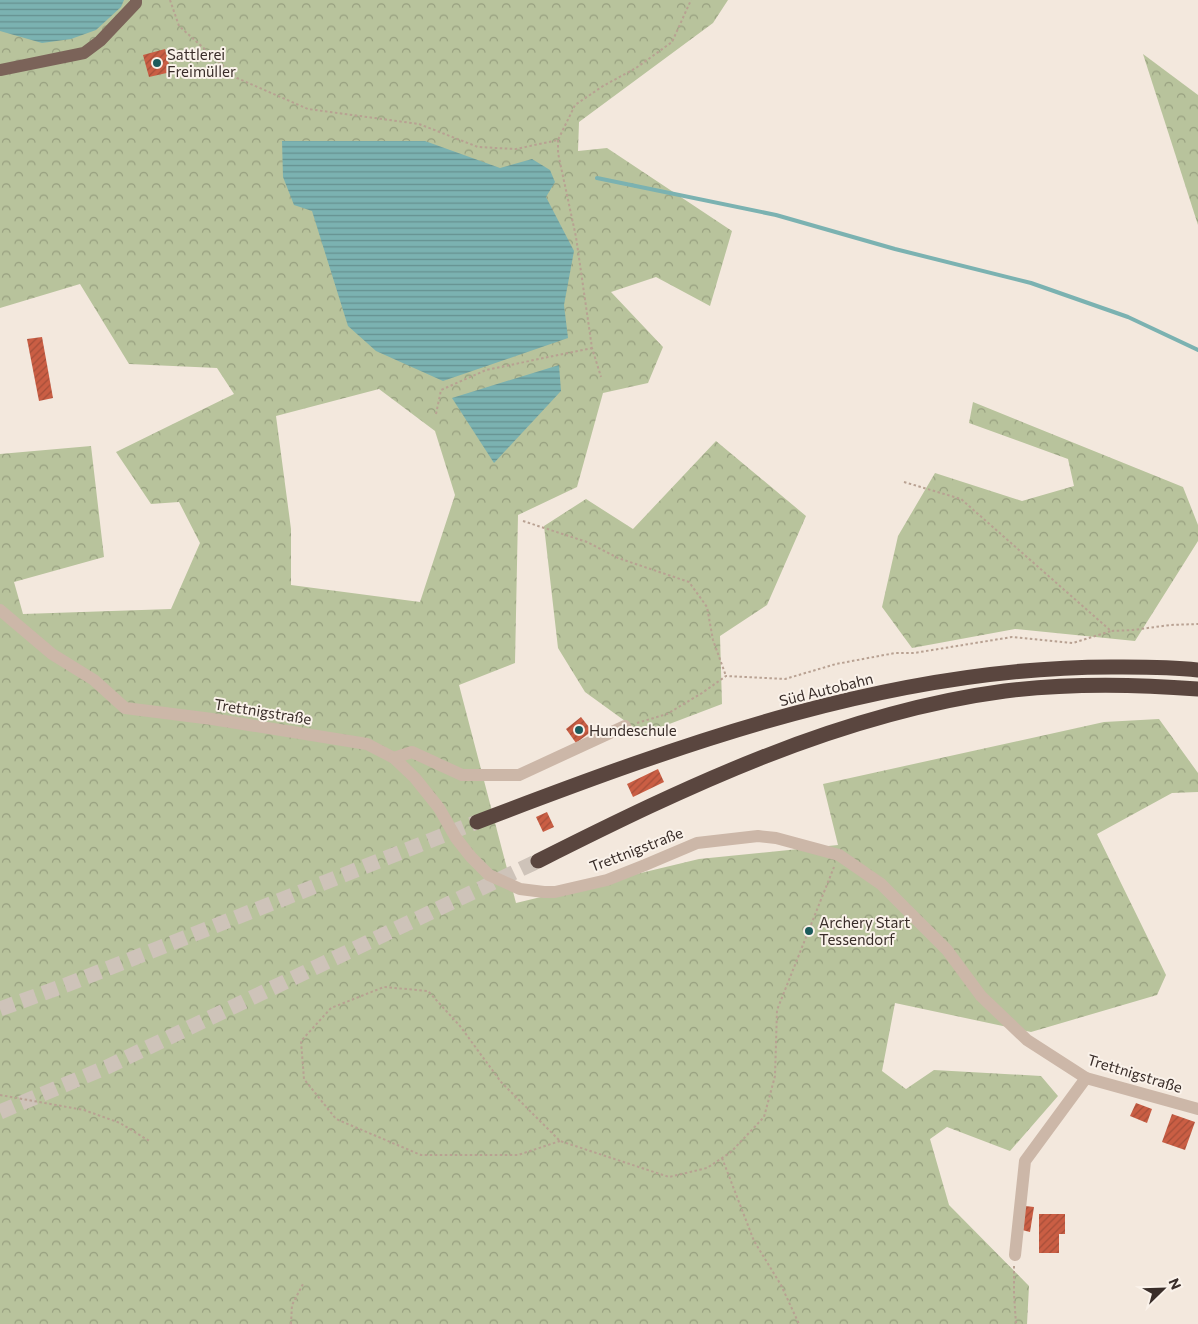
<svg xmlns="http://www.w3.org/2000/svg" width="1198" height="1324" font-family="Commissioner,sans-serif">
<style>
.forest{fill:url(#forest-crowns);fill-rule:evenodd}
.water{fill:url(#water-rules)}
.lines{fill:none;stroke-linecap:round;stroke-linejoin:round}
.stream{stroke:#7bb2b1;stroke-width:4}
.building{fill:url(#building-hatch)}
.highway-tunnel{stroke:#cec3b9;stroke-width:15;stroke-dasharray:15 8;stroke-linecap:butt}
.path{stroke:#b8a192;stroke-width:2;stroke-dasharray:2.5 2.5;stroke-linecap:butt}
.minor{stroke:#ccb7a8;stroke-width:12}
.major{stroke:#7b6359;stroke-width:12}
.highway{stroke:#5a463f;stroke-width:15}
.poi-dot{fill:#1c5b5c;stroke:#faf2ea;stroke-width:2}
.labels{text-anchor:middle;dominant-baseline:central;stroke-width:4;stroke-linejoin:round;paint-order:stroke}
.poi-label{font-size:15px;fill:#392d29;stroke:#faf2ea;text-anchor:start}
.street-label{font-size:15px;fill:#392d29;stroke:#faf2ea}
</style>
<defs>
<pattern id="forest-crowns" width="20" height="18" patternUnits="userSpaceOnUse" patternTransform="scale(1.25)"><rect width="20" height="18" fill="#b8c39c"/><path d="M2 6a3 3 0 1 1 6 0M12 15a3 3 0 1 1 6 0" fill="none" stroke="#979f7f"/></pattern>
<pattern id="water-rules" width="6" height="5" patternUnits="userSpaceOnUse" patternTransform="scale(1.25)"><rect width="6" height="5" fill="#7bb2b1"/><path d="M0 2.5h6" fill="none" stroke="#669190"/></pattern>
<pattern id="building-hatch" width="6" height="6" patternUnits="userSpaceOnUse" patternTransform="scale(1.25)"><rect width="6" height="6" fill="#ca5e44"/><path d="M-1 1l2-2M0 6l6-6M5 7l2-2" fill="none" stroke="#a54e39"/></pattern>
</defs>
<rect width="100%" height="100%" fill="#f3e8dd"/>
<!-- forest -->
<g class="forest">
<path d="M0 0H728L713 23 579 122 578 151 607 148 732 231 710 306 656 277 611 292 663 347 648 383 603 393 577 487 518 515 515 663 459 685 516 903 699 859 838 845 823 784 1104 722 1159 719 1198 773V792L1172 793 1097 834 1166 975 1157 995 1031 1032 895 1003 882 1071 906 1089 934 1070 1041 1076 1058 1096 1010 1151 947 1127 930 1139 949 1205 1029 1286 1027 1324H0V454L91 446 104 557 14 582 23 614 171 609 200 543 179 502 151 504 116 452 234 394 217 368 129 364 80 284 0 308ZM379 389 435 431 455 495 420 602 291 585V529L276 416Z"/>
<polygon points="1143,54 1198,95 1198,225"/>
<polygon points="973,402 1183,487 1198,525 1198,541 1135,641 1015,629 912,648 882,607 898,536 935,473 1022,501 1074,486 1068,459 969,423"/>
<polygon points="716,441 806,516 767,605 720,636 722,704 643,734 585,692 558,648 544,526 586,499 633,529"/>
</g>
<!-- water -->
<g class="water">
<polygon points="0,0 124,0 121,7 96,30 71,39 42,43 0,31"/>
<polygon points="282,141 425,141 500,168 532,159 550,170 555,182 546,197 574,251 564,305 568,338 443,381 376,351 348,326 312,211 294,205 283,177"/>
<polygon points="559,365 561,391 494,463 452,398"/>
</g>
<g class="lines">
<!-- stream -->
<polyline class="stream" points="597,178 776,215 895,249 1031,283 1128,317 1198,350"/>
</g>
<!-- building -->
<g class="building">
<polygon points="165,49 171,72 149,77 143,55"/>
<polygon points="42,337 53,398 39,401 27,339"/>
<polygon points="581,717 592,731 576,743 566,729"/>
<polygon points="658,769 664,782 633,797 627,784"/>
<polygon points="547,812 554,827 543,832 536,817"/>
<polygon points="1136,1103 1152,1109 1147,1123 1130,1116"/>
<polygon points="1172,1114 1195,1122 1185,1150 1162,1142"/>
<polygon points="1025,1206 1034,1207 1030,1232 1022,1230"/>
<polygon points="1039,1214 1065,1214 1065,1234 1059,1234 1059,1253 1039,1253"/>
</g>
<g class="lines">
<!-- highway-tunnel -->
<g class="highway-tunnel">
<polyline points="0,1009 66,985 477,822"/>
<polyline points="0,1112 107,1067 538,861"/>
</g>
<!-- path -->
<g class="path">
<polyline points="170,0 179,26 237,78 308,109 419,124 478,147 516,149 558,140 575,105 603,86 636,68 672,42 691,0"/>
<polyline points="558,140 558,153 576,237 592,348 601,377"/>
<polyline points="436,414 441,390 486,370 592,348"/>
<polyline points="904,482 961,499 1111,631 1133,630 1170,625 1198,624"/>
<polyline points="523,521 587,542 618,558 689,582 707,607 713,640 726,676"/>
<polyline points="637,723 667,714 702,693 726,676 785,679 836,664 895,653 914,653 1012,637 1073,643 1111,631"/>
<polyline points="0,1095 84,1110 120,1123 151,1142"/>
<polyline points="560,1141 518,1155 421,1155 336,1119 304,1079 301,1041 331,1008 384,987 428,991 460,1026 501,1082 560,1141 669,1177 707,1168 731,1152 764,1117 775,1076 777,1010 834,867"/>
<polyline points="722,1158 754,1241 781,1285 799,1324"/>
<polyline points="1014,1266 1014,1294 1016,1324"/>
<polyline points="291,1324 292,1305 304,1282"/>
</g>
<!-- minor -->
<g class="minor">
<polyline points="0,610 52,654 94,680 125,708 212,719 367,744 394,758 415,778 439,808 456,838 471,857 489,875 520,889 544,892 555,892 607,880 645,865 697,843 758,836 776,838 839,855 881,884 947,950 981,996 1027,1040 1086,1078 1198,1109"/>
<polyline points="394,758 412,752 462,775 519,775 625,726"/>
<polyline points="1015,1255 1025,1161 1086,1078"/>
</g>
<!-- major -->
<polyline class="major" points="0,70 84,53 100,41 136,3 136,0"/>
<!-- highway -->
<g class="highway">
<path d="M477 822C684 743 898 664 1123 667 1148 667 1173 667 1198 670"/>
<path d="M538 861C685 787 839 713 1005 691 1069 683 1134 684 1198 689"/>
</g>
</g>
<!-- markers -->
<g class="poi-dot">
<circle cx="157" cy="63" r="5"/>
<circle cx="579" cy="730" r="5"/>
<circle cx="809" cy="931" r="5"/>
</g>
<g class="labels">
<!-- poi labels -->
<g class="poi-label">
<text x="167" y="54">Sattlerei<tspan x="167" dy="17">Freimüller</tspan></text>
<text x="589" y="730">Hundeschule</text>
<text x="819" y="922">Archery Start<tspan x="819" dy="17">Tessendorf</tspan></text>
</g>
<!-- street labels -->
<g class="street-label">
<text transform="translate(826 689) rotate(-14)">Süd Autobahn</text>
<text transform="translate(263 711) rotate(9)">Trettnigstraße</text>
<text transform="translate(636 849) rotate(-21)">Trettnigstraße</text>
<text transform="translate(1135 1073) rotate(17)">Trettnigstraße</text>
</g>
</g>
<!-- north arrow -->
<g transform="translate(1163 1289) rotate(67)" stroke="#faf2ea" stroke-width="4" paint-order="stroke">
<path d="M0-4L9 19L0 12L-9 19Z" fill="#392d29"/>
<text y="-8" font-size="14" font-weight="bold" text-anchor="middle" fill="#392d29">N</text>
</g>
</svg>
